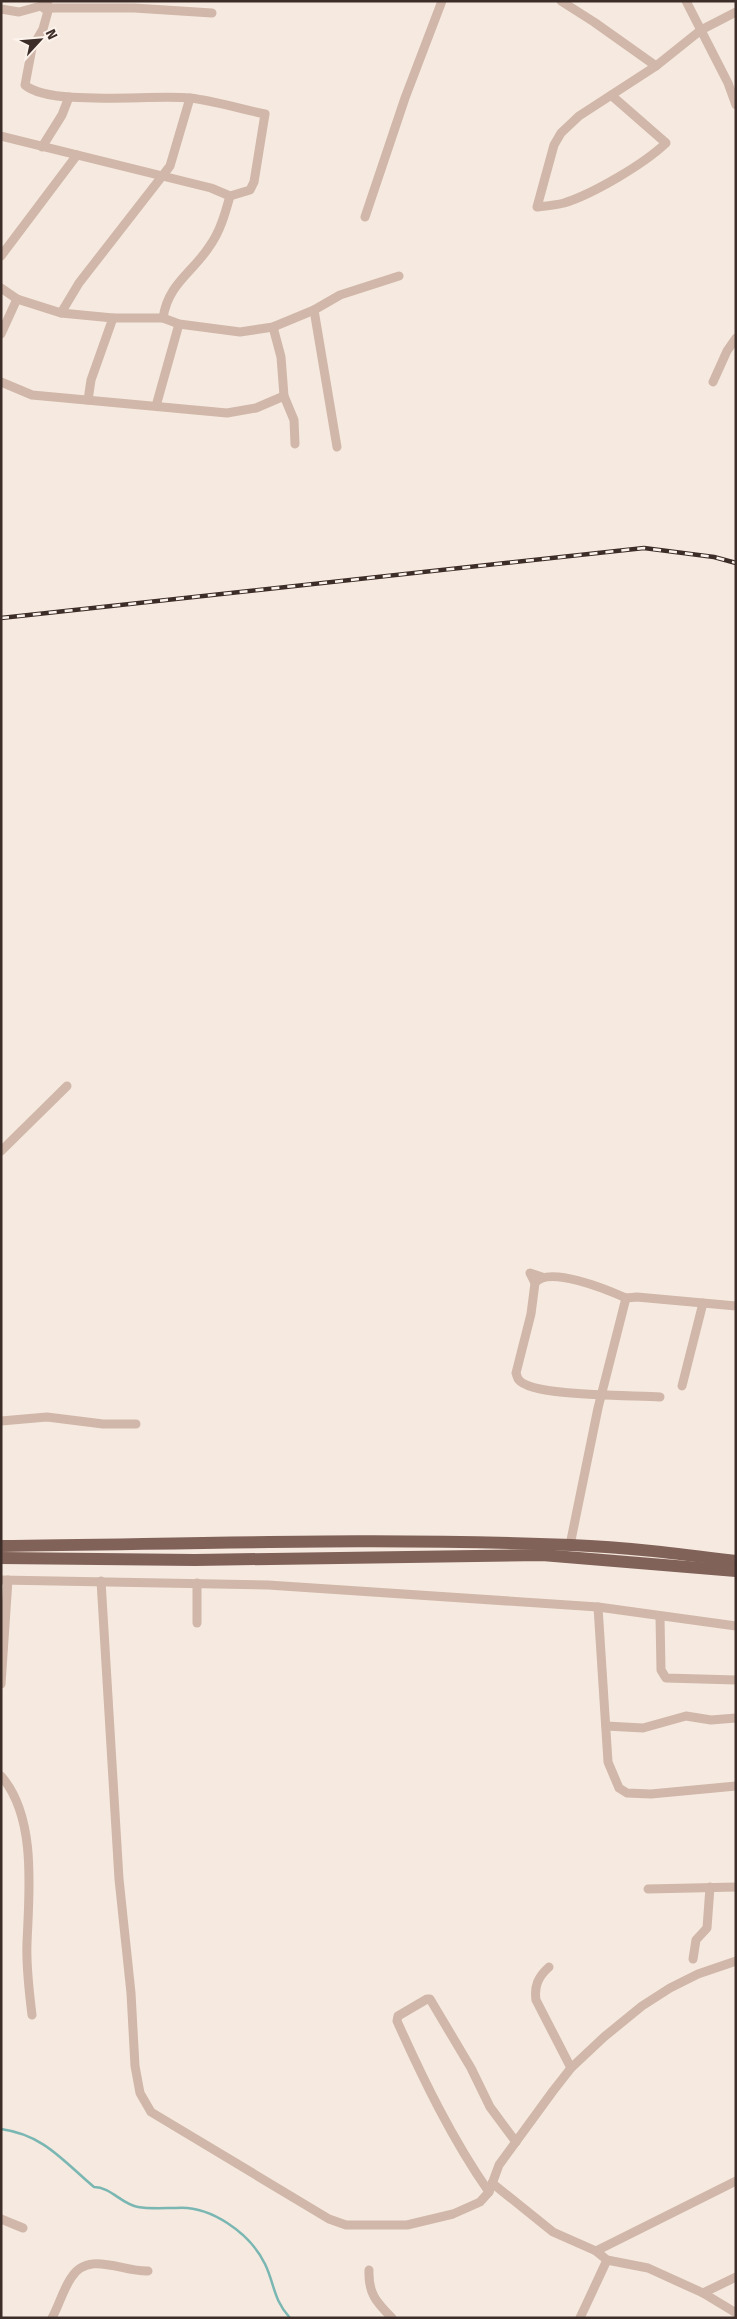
<svg xmlns="http://www.w3.org/2000/svg" width="737" height="2319" font-family="'Fira Sans',sans-serif">
<style>
.lines{fill:none;stroke-linecap:round;stroke-linejoin:round}
.stream{stroke:#7ab7b3;stroke-width:2.5}
.minor{stroke:#d0b7a9;stroke-width:9}
.primary{stroke:#806259;stroke-width:12}
.rail-casing{stroke:#3d2d29;stroke-width:4.5}
.rail{stroke:#fcf3ed;stroke-width:2.5;stroke-dasharray:8;stroke-linecap:butt}
</style>
<rect width="100%" height="100%" fill="#f6e9df"/>
<g class="lines">
<!-- stream -->
<path class="stream" d="M1 2129C44 2135 63 2161 94 2187 111 2187 121 2204 138 2207 149 2209 165 2208 176 2208 210 2205 250 2233 265 2264 275 2285 273 2299 290 2318"/>
<!-- minor -->
<g class="minor">
<polyline points="48,1 46,8 134,8 212,13"/>
<polyline points="561,1 594,22 656,66"/>
<polyline points="686,1 728,83 736,105"/>
<path d="M1 9 19 12 41 6 48 11 43 29 32 48 25 85C50 107 154 94 190 98 215 101 241 109 265 114L254 182 250 190 230 196 211 188 1 136"/>
<path d="M611 95 666 143C644 164 593 194 564 203 556 205 546 206 537 207L554 145 561 133 579 116 656 66 701 30 736 12"/>
<polyline points="42,147 62,115 69,97"/>
<polyline points="365,217 405,98 442,1"/>
<polyline points="1,256 77,155"/>
<polyline points="1,288 17,299"/>
<polyline points="314,310 337,447"/>
<polyline points="61,313 79,283 170,166 190,98"/>
<path d="M163 318C168 284 192 273 209 247 220 232 225 214 230 196"/>
<polyline points="273,327 281,357 284,396 294,420 295,444"/>
<polyline points="1,334 17,299 61,313 113,318 163,318 179,324 240,332 273,327 314,310 340,295 399,276"/>
<polyline points="1,382 32,395 227,413 256,408 284,396"/>
<polyline points="713,382 727,351 736,338"/>
<polyline points="88,400 91,380 113,318"/>
<polyline points="156,406 179,324"/>
<polyline points="1,1151 67,1086"/>
<polyline points="535,1283 530,1273 542,1277"/>
<path d="M626 1298C608 1290 548 1265 535 1283L531 1314 516 1373C517 1375 517 1378 519 1380 532 1397 635 1395 660 1397"/>
<polyline points="682,1386 703,1303"/>
<polyline points="1,1421 47,1417 103,1424 136,1424"/>
<polyline points="570,1545 598,1408 626,1298 637,1297 736,1306"/>
<polyline points="1,1580 268,1585 598,1607 736,1626"/>
<polyline points="101,1581 119,1879 131,1993 135,2066 140,2093 151,2112 329,2219 346,2225 407,2225 453,2214 480,2202 489,2192 499,2165 553,2091 571,2068 604,2037 642,2006 670,1988 698,1974 736,1961"/>
<polyline points="197,1583 197,1623"/>
<polyline points="598,1607 608,1762 619,1788 627,1793 651,1794 736,1786"/>
<polyline points="660,1617 661,1670 666,1678 736,1680"/>
<polyline points="1,1684 8,1580"/>
<polyline points="606,1726 643,1728 686,1716 711,1720 736,1718"/>
<path d="M1 1776C37 1817 29 1892 27 1943 26 1967 29 1991 32 2015"/>
<polyline points="648,1889 736,1887"/>
<polyline points="693,1959 696,1940 707,1928 710,1887"/>
<path d="M549 1967C538 1977 534 1986 536 2000L571 2068"/>
<polyline points="492,2183 553,2232 596,2251 607,2260 648,2268 703,2293 736,2313"/>
<path d="M489 2192C452 2139 423 2079 397 2021L398 2016 427 1999H430L471 2068 490 2107 516 2142"/>
<polyline points="1,2219 23,2228"/>
<polyline points="596,2251 736,2181"/>
<path d="M369 2270C368 2293 376 2302 392 2318"/>
<polyline points="703,2293 736,2277"/>
<path d="M52 2318C59 2305 63 2290 71 2278 88 2250 122 2272 148 2271"/>
<polyline points="580,2318 607,2260"/>
</g>
<!-- primary -->
<g class="primary">
<path d="M1 1546C191 1544 381 1537 571 1545 626 1547 681 1554 736 1561"/>
<polyline points="1,1558 195,1560 542,1555 736,1571"/>
</g>
<!-- rail casing -->
<g class="rail-casing">
<polyline id="rail" points="1,618 644,548 714,557 736,563"/>
</g>
<!-- rail -->
<use href="#rail" class="rail"/>
</g>
<!-- border -->
<rect width="737" height="2319" fill="none" stroke="#3d2d29" stroke-width="5"/>
<!-- north arrow -->
<g transform="translate(40 40) rotate(64)" stroke="#fcf3ed" stroke-width="4" paint-order="stroke">
<path d="M0-4L9 19L0 12L-9 19Z" fill="#3d2d29"/>
<text y="-8" font-size="14" font-weight="bold" text-anchor="middle" fill="#3d2d29">N</text>
</g>
</svg>
